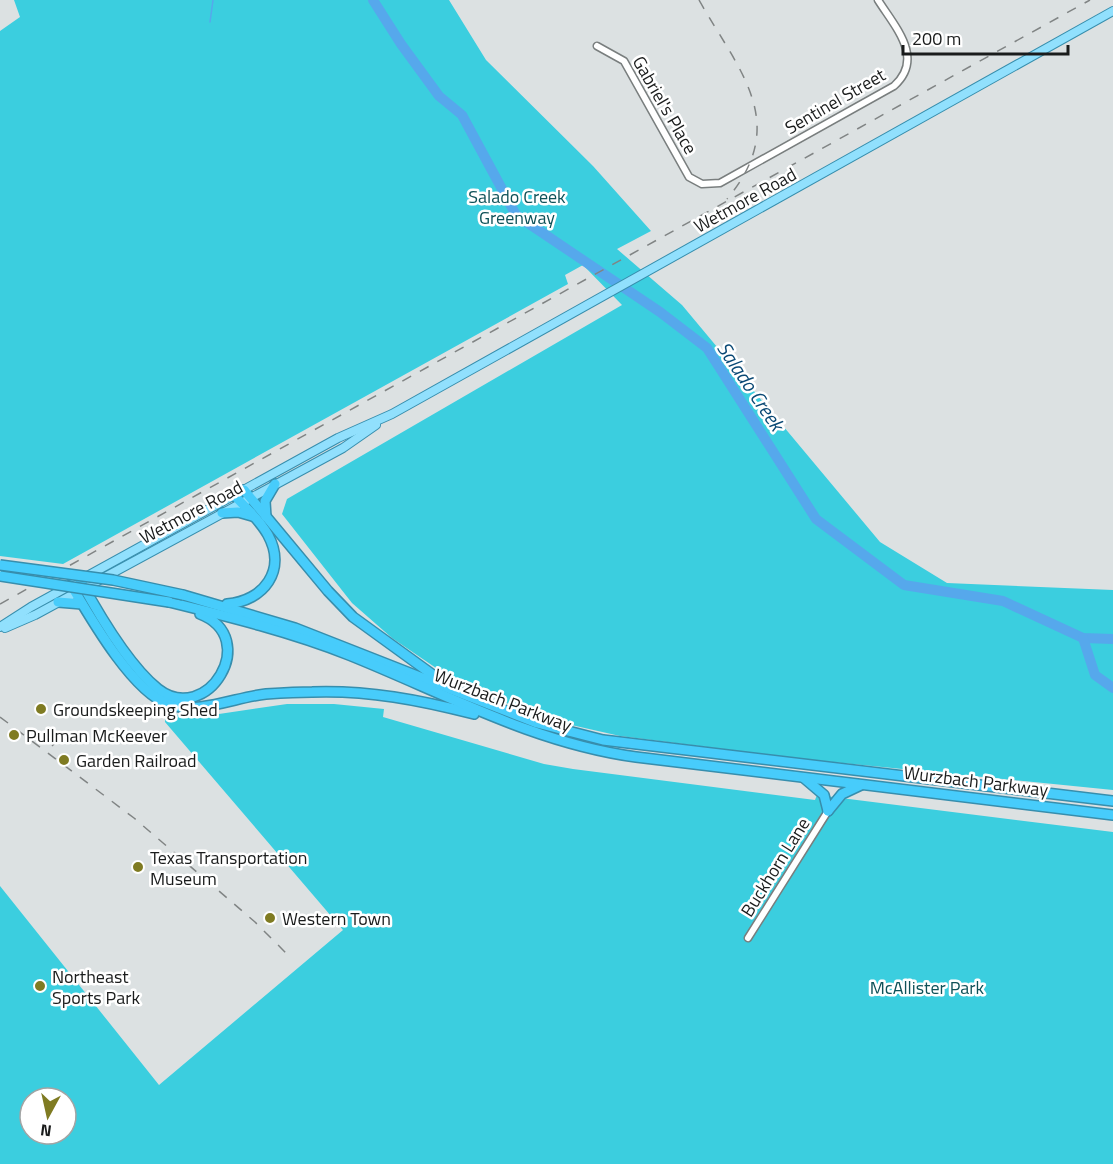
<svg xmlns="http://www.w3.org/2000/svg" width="1113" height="1164" viewBox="0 0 1113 1164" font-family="'Titillium Web',sans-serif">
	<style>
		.green { fill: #3bcedf; fill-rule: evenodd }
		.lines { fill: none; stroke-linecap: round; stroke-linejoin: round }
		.stream { stroke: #56a8ec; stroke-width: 1.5 }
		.river { stroke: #56a8ec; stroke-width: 10 }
		.minor-casing { stroke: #797e7e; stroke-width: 9 }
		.major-casing { stroke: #378ead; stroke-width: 10 }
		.highway-casing { stroke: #378ead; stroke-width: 12 }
		.minor { stroke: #fff; stroke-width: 6 }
		.major { stroke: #91e0fd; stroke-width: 8 }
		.highway { stroke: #47ccfb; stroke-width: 9 }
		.rail { stroke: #808484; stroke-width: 1.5; stroke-dasharray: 10 10; stroke-linecap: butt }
		.highway-bridge-casing { stroke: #378ead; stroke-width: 12; stroke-linecap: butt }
		.highway-bridge { stroke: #47ccfb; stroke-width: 9 }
		.poi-dot { fill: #7f7b22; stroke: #fff; stroke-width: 2 }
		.labels { text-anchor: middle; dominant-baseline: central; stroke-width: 5; stroke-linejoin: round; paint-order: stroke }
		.street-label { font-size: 18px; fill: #1a1c1c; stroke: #fff }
		.park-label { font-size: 18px; fill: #0e5158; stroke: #fff }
		.poi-label { font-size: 18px; fill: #1a1c1c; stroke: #fff; text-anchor: start }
		.water-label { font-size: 20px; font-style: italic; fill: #0a4975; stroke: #fff }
	</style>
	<rect width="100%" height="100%" fill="#dce1e2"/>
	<g class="green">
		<polygon points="14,0 449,0 486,60 593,166 651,231 617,249 682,305 880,542 947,583 1113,590 1113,790 802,759 620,736 545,719 458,683 392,638 352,603 282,514 287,499 622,305 583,265 565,275 568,284 63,564 0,556 0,31 20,17"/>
		<path d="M287,704H334L384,709L383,717L544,764L573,769L815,800L817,795L1113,832V1164H0V886L159,1085L343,930L165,722V712L192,718ZM30,1098H66V1134H30Z"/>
	</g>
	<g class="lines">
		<polyline class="stream" points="210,22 213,0"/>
		<g class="river">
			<polyline points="373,0 401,44 439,96 462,115 516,215 660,312 707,348 816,519 904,585 1003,601 1083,638 1113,639"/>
			<polyline points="1083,638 1095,675 1113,688"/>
		</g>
		<defs>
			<g id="minor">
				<path d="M597,46L624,61L689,177L702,184L720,183L894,86C925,58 895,27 878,0"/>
				<polyline points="748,938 828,811"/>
			</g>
			<g id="major">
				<polyline points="0,627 31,607 338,438 392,414 1113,11"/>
				<polyline points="5,628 35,615 343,448 376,425"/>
			</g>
			<g id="highway">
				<polyline points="244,490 328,591 353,617 444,683"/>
				<polyline points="222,513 238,512 252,516"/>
				<polyline points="266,517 265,501 275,484"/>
				<path d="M80,580C98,613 128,665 158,689C207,727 262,638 200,614"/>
				<path d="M71,585C90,617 132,691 168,704C198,715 236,697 266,694C281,693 297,692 312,692C368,690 420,700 474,714"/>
				<polyline points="183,595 295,628 537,723 603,740 1113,801"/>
				<polyline points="58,602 82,604"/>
				<path d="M169,602C230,617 291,632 349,655C444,693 533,743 636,757L1113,815"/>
				<path d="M227,604C264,601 287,570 268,535C260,520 245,507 234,495"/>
				<polyline points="804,778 824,795 828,811"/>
				<polyline points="828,811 842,794 861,785"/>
			</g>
		</defs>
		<use href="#minor" class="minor-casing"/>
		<use href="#major" class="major-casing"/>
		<use href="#highway" class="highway-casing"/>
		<use href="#minor" class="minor"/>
		<use href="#major" class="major"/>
		<use href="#highway" class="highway"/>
		<g class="rail">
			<path d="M699,0C739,71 791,123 727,199"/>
			<polyline points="0,604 1090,0"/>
			<polyline points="0,717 134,818 255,922 287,954"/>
			<polyline points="52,746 54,744"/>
		</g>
		<defs>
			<g id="highway-bridge">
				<polyline points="0,565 113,580 183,595"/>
				<polyline points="0,576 169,602"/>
			</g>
		</defs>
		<use href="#highway-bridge" class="highway-bridge-casing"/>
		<use href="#highway-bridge" class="highway-bridge"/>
	</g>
	<g class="poi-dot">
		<circle cx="41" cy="709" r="6"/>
		<circle cx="14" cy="735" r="6"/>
		<circle cx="64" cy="760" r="6"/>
		<circle cx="138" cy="867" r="6"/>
		<circle cx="270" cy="918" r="6"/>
		<circle cx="40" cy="986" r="6"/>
	</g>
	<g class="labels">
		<g class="street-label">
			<text transform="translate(835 101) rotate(-30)">Sentinel Street</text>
			<text transform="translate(665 105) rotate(60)">Gabriel's Place</text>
			<text transform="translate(745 200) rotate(-29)">Wetmore Road</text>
			<text transform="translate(191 512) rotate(-28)">Wetmore Road</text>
			<text transform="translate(503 700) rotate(21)">Wurzbach Parkway</text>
			<text transform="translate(976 781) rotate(7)">Wurzbach Parkway</text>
			<text transform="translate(775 867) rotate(-58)">Buckhorn Lane</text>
		</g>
		<g class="park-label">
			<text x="517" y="196">Salado Creek<tspan x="517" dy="21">Greenway</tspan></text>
			<text x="927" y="987">McAllister Park</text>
		</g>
		<g class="poi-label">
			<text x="53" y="709">Groundskeeping Shed</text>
			<text x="26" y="735">Pullman McKeever</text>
			<text x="76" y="760">Garden Railroad</text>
			<text x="150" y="857">Texas Transportation<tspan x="150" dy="21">Museum</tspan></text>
			<text x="282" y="918">Western Town</text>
			<text x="52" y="976">Northeast<tspan x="52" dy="21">Sports Park</tspan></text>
		</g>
		<g class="water-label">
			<text transform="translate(751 386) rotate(56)">Salado Creek</text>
		</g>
	</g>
	<g transform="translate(48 1116) rotate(188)"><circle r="28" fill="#ffffff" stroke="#a3a4a4" stroke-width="1.5"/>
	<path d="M0-4.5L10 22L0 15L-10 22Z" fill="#7f7b22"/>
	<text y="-9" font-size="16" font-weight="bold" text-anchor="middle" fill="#1a1c1c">N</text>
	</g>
	<path d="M903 45v9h165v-9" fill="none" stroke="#1a1c1c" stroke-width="3"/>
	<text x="912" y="45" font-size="18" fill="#1a1c1c" stroke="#ffffff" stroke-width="4.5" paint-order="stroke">200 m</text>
</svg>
